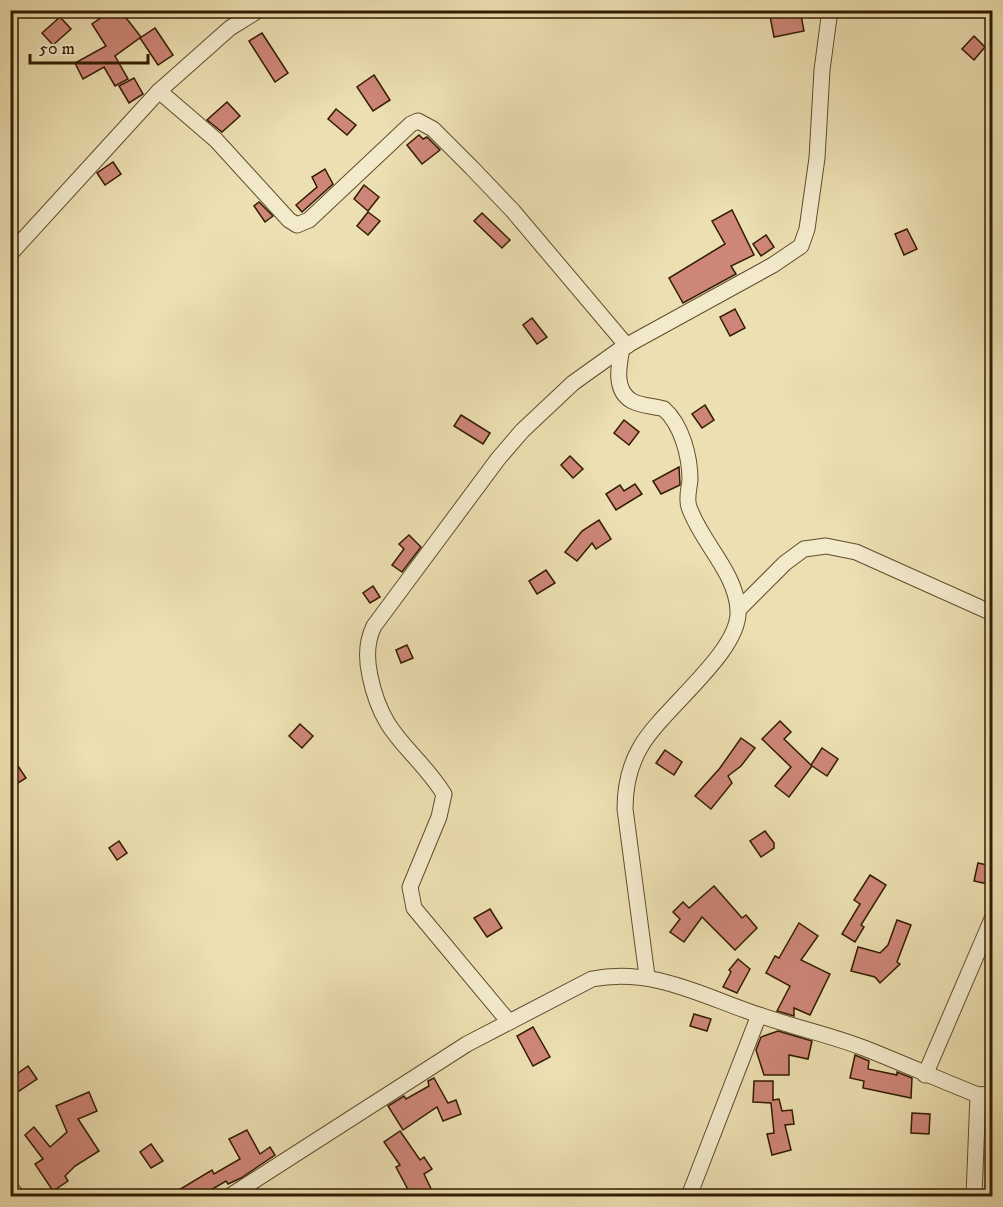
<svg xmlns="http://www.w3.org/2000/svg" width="1003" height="1207" viewBox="0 0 1003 1207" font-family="'IM FELL DW Pica',serif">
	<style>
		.building { fill: #ce8678; stroke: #321c00; stroke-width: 1.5 }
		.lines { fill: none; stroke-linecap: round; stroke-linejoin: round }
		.street-casing { stroke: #604d2c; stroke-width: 17 }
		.street { stroke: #f3eacc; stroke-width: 15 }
	</style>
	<rect width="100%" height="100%" fill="#ecdfb1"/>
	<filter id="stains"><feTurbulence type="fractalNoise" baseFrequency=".00333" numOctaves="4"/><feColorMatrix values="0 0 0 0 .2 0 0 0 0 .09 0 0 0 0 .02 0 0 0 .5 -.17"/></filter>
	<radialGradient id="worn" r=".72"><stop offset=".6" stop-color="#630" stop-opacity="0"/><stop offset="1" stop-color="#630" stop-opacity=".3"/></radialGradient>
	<g class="building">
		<polygon points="112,10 120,10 141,37 115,56 128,79 115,86 104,67 83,79 75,63 106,46 92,24"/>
		<polygon points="800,10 804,31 774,37 770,16"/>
		<polygon points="60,17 71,29 53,45 42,33"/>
		<polygon points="155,28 173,55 158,65 140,38"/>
		<polygon points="262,33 288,73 275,82 249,41"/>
		<polygon points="974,36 985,47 974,60 962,49"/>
		<polygon points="374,75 390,100 373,111 357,87"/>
		<polygon points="134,78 143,94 129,103 119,86"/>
		<polygon points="227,102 240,116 222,132 207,120"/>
		<polygon points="336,109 356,125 347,135 328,119"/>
		<polygon points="419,135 423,139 427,137 440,150 422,164 407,145"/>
		<polygon points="113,162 121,174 105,185 97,173"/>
		<polygon points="325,169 333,184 302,212 296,205 317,187 312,177"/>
		<polygon points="364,185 379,197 368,211 354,199"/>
		<polygon points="259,202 273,216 265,222 254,206"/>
		<polygon points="732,210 754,255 731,266 736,274 683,303 669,278 725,244 712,221"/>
		<polygon points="368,212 380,221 368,235 357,226"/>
		<polygon points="482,213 510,240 502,248 474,221"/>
		<polygon points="907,229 917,249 904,255 895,234"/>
		<polygon points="766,235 774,247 761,256 753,244"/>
		<polygon points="735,309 745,328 730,336 720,317"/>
		<polygon points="532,318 547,337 537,344 523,325"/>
		<polygon points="705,405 714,420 702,428 692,414"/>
		<polygon points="461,415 490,433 483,444 454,426"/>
		<polygon points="624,420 639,432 629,445 614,433"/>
		<polygon points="570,456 583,469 573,478 561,465"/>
		<polygon points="679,467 680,485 661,494 653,481"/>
		<polygon points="635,484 642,494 616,510 606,494 620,485 624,491"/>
		<polygon points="599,520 611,539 596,549 592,543 577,561 565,552 582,531"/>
		<polygon points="409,535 421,547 402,572 392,565 404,549 399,544"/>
		<polygon points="546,570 555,583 537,594 529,581"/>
		<polygon points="373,586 380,597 370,603 363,593"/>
		<polygon points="407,645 413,658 401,663 396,650"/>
		<polygon points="780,721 791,732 784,739 811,765 822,748 838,759 827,776 812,766 789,797 775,786 791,767 762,739"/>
		<polygon points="300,724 313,736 302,748 289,736"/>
		<polygon points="741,738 755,748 741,766 728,776 732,783 711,809 695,796 720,768"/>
		<polygon points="665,750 682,762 674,775 656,763"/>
		<polygon points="10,754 26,778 10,788"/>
		<polygon points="765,831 774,843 774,848 761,857 750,841"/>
		<polygon points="119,841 127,853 117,860 109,848"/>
		<polygon points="978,863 992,866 988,884 974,881"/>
		<polygon points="870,875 886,885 861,925 864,927 855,942 842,934 860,904 854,900"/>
		<polygon points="714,886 742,918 746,915 757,928 735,950 702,917 684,942 670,932 680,919 673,912 683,902 689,908"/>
		<polygon points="490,909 502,928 487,937 474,918"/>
		<polygon points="897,920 911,925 897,962 900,964 880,983 875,977 851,971 858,947 880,953 888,945"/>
		<polygon points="799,923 818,936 801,960 830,974 810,1015 794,1008 794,1016 777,1011 790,986 766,973 775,956 779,958"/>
		<polygon points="738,959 750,969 737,993 723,987 731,972 729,970"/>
		<polygon points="694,1014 711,1019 707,1031 690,1026"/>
		<polygon points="533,1027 550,1057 533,1066 517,1036"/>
		<polygon points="778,1031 812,1041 808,1059 789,1055 789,1075 764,1075 756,1050 761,1037"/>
		<polygon points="855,1055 869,1061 868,1069 897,1075 897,1072 912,1078 911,1098 863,1088 864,1081 850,1078"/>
		<polygon points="28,1066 37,1079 10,1097 10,1079"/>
		<polygon points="434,1078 448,1103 456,1100 461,1114 443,1121 437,1107 403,1130 388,1106 404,1096 406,1099 429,1086 428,1081"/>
		<polygon points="754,1081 773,1081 773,1100 779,1099 782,1111 792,1110 794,1124 785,1125 791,1150 772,1155 767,1134 774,1133 771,1103 753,1102"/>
		<polygon points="89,1092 97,1111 78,1119 99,1151 75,1166 65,1176 68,1181 53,1191 35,1164 43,1159 25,1135 34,1127 50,1147 67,1132 56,1106"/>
		<polygon points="912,1113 930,1114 929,1134 911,1133"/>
		<polygon points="247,1130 260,1154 270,1147 275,1155 241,1178 228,1184 226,1181 199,1197 167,1197 212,1170 214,1174 240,1159 229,1139"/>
		<polygon points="400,1131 420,1160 424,1157 432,1169 424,1174 435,1197 412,1197 396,1167 400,1165 384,1142"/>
		<polygon points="151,1144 163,1161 151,1168 140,1152"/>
	</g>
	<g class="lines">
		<defs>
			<g id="street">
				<polyline points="159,91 216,140 289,220 297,225 309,220 411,124 418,121 433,129 472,168 513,211 627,346"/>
				<polyline points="10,254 159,91 230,28 259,10"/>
				<path d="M622,348C619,365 613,390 632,401C641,406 654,406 664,409C682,425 690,457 690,480C689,489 686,499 689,507C701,542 735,571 738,609C742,652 661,709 640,748C629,767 625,787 625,809L647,976"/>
				<polyline points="738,610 785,563 804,549 826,546 856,552 992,613"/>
				<path d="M509,1022L414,908L410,887L439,817L444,794C413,746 383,739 370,676C366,658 366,642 374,626L498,459L522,431L573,383L622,348L773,265L801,246L807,229L817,158L822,70L830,10"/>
				<polyline points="925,1075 992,919"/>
				<polyline points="10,1187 17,1196"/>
				<path d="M230,1196L467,1044L592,979C653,967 702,996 759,1015C793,1027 830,1035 864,1048C902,1063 940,1080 978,1095L992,1094"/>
				<polyline points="689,1196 759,1015"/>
				<polyline points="974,1196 978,1095"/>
			</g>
		</defs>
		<use href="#street" class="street-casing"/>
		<use href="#street" class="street"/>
	</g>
	<rect width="1003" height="1207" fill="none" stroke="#ecdfb1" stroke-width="36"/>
	<rect x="12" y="12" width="979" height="1183" fill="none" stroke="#321c00" stroke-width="3"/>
	<rect x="18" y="18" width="967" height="1171" fill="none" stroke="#321c00" stroke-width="1.5"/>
	<path d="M30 54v9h118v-9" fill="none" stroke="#321c00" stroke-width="3"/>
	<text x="39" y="54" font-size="18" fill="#321c00" stroke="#f3eacc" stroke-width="4.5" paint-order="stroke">50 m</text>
	<rect width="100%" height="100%" filter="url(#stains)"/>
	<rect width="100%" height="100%" fill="url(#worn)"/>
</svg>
